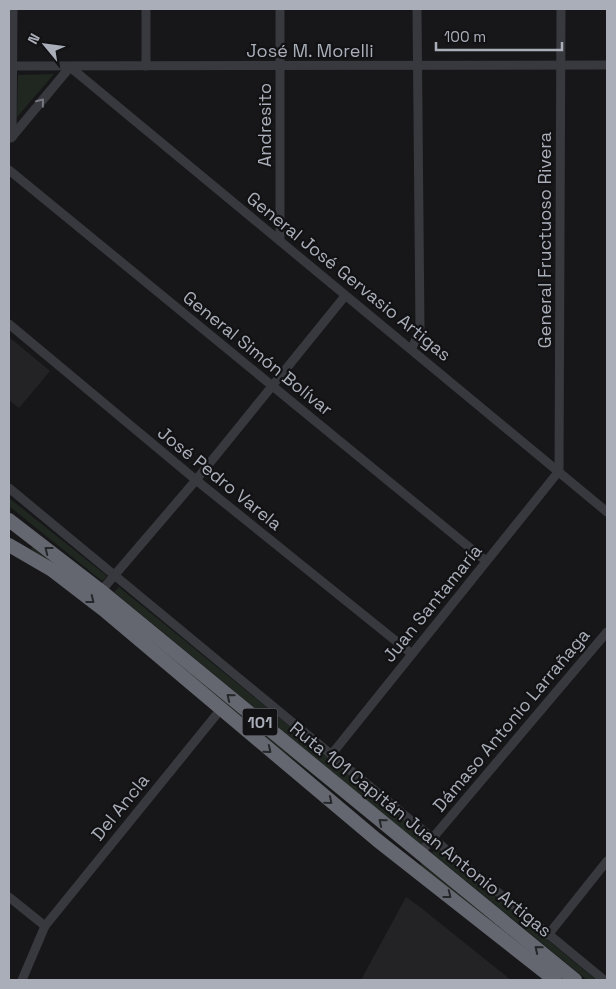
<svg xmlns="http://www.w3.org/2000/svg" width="616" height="989" viewBox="0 0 616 989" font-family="'Space Grotesk',sans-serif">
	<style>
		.built { fill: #232326 }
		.green { fill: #1f2720 }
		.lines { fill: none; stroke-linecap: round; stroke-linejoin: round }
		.minor { stroke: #38393e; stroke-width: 9 }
		.highway { stroke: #64676f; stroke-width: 14 }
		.oneway { stroke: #767982 }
		.oneway2 { stroke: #26272b }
		.labels { text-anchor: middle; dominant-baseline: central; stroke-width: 4.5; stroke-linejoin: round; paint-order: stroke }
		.shield { fill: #121214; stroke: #7c7f88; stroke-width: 1 }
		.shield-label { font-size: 16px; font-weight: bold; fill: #a9aeb9 }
		.street-label { font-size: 18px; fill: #a9aeb9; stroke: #121214 }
	</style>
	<rect width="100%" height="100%" fill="#171719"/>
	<g class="built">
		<polygon points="9,337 50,371 19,408 9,400"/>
		<polygon points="406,897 420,907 511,980 361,980"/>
	</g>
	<g class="green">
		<polygon points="54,74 17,117 18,75"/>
		<polygon points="9,498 107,576 102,581 9,506"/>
		<polygon points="32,547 75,577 389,836 301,765 243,723 74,578 31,549"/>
		<polygon points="119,587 427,838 421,845 114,592"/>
		<polygon points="437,848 596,980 587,980 432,853"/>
		<polygon points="421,861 568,980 564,980 421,868"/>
	</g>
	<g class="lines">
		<g class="minor">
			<polyline points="12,66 607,65"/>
			<polyline points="146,66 146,9"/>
			<polyline points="70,67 607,512"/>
			<polyline points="12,137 13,9"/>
			<polyline points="11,138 70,67"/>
			<polyline points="9,170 486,561"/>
			<polyline points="280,241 280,9"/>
			<polyline points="9,324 196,480 412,654"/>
			<polyline points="412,348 420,330 417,9"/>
			<polyline points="9,488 604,980"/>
			<polyline points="101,591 196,480 345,296"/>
			<polyline points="331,755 559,471 561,9"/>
			<polyline points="420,853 607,632"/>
			<polyline points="9,897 45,926"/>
			<polyline points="548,935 607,861"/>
			<polyline points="22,980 45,926 221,709"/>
		</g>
		<g class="highway">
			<polyline points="9,520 101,591 575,980"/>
			<polyline points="9,545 52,570 104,610 377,840 555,980"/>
		</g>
	</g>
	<defs><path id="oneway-chevron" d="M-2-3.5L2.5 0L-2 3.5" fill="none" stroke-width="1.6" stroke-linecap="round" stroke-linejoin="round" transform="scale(1.25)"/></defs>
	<use class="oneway" href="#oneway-chevron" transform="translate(41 102) rotate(-51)"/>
	<g class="oneway2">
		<use href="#oneway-chevron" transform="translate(48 550) rotate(-142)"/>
		<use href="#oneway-chevron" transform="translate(91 600) rotate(38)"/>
		<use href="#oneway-chevron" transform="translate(230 697) rotate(-141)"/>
		<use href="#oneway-chevron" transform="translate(268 750) rotate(39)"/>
		<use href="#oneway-chevron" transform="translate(329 801) rotate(40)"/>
		<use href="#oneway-chevron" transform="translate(382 822) rotate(-141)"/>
		<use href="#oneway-chevron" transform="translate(448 895) rotate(38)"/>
		<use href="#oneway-chevron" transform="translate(538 949) rotate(-141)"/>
	</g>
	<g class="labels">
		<rect class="shield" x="242.5" y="708.5" width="35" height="27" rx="4"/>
		<g class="shield-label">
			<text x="260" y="722">101</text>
		</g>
		<g class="street-label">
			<text x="310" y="50">José M. Morelli</text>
			<text transform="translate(264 125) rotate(-90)">Andresito</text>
			<text transform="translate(544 240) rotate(-90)">General Fructuoso Rivera</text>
			<text transform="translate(349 276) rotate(39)">General José Gervasio Artigas</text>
			<text transform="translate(258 353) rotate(39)">General Simón Bolívar</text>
			<text transform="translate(220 478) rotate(39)">José Pedro Varela</text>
			<text transform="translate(432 603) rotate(-51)">Juan Santamaría</text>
			<text transform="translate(511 720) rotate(-50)">Dámaso Antonio Larrañaga</text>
			<text transform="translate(120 807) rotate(-51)">Del Ancla</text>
			<text transform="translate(421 829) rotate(39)">Ruta 101 Capitán Juan Antonio Artigas</text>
		</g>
	</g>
	<rect width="616" height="989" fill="none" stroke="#a9aeb9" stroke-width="20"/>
	<g transform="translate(45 45) rotate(299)" stroke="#121214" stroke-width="4" paint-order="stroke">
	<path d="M0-4L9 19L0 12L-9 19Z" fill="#a9aeb9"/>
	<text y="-8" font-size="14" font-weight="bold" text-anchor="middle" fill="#a9aeb9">N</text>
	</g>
	<path d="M436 42v8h126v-8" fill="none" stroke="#a9aeb9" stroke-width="2.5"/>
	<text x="444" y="42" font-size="15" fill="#a9aeb9" stroke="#121214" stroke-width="4" paint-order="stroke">100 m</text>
</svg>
